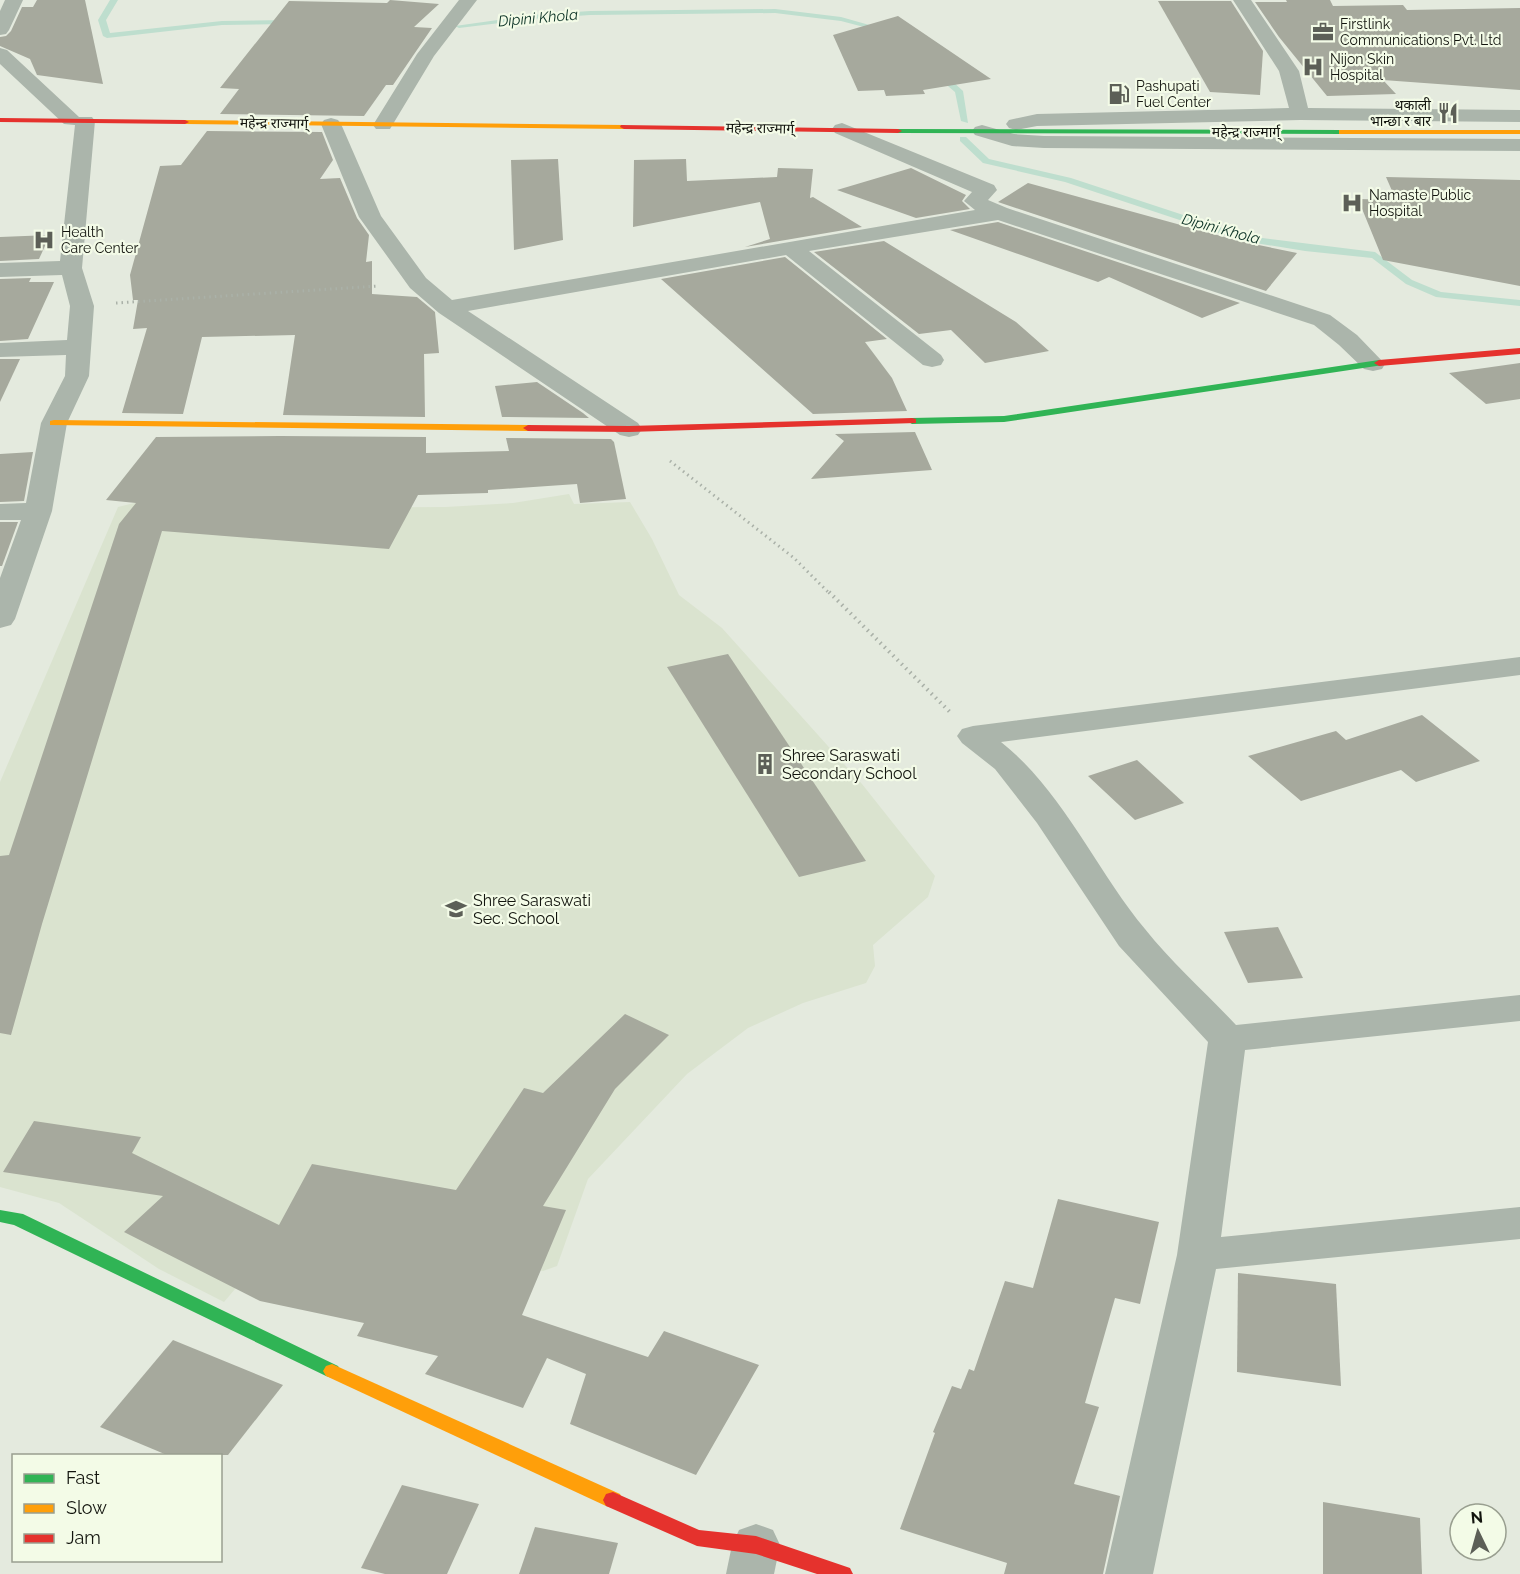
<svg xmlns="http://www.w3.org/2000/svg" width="1520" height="1574" viewBox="0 0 1520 1574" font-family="Raleway,'Noto Sans Devanagari',sans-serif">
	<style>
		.built { fill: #dae3cf }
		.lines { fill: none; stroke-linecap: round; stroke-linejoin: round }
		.stream { fill: #bedece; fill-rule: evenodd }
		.building { fill: #a6a99d }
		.path-far1 { stroke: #aab1a8; stroke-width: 3; stroke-dasharray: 1.5 4; stroke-linecap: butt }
		.path { stroke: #aab1a8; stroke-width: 4; stroke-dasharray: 1.5 4.5; stroke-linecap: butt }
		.street { fill: #abb5ab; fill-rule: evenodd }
		.fast { fill: #30b455; fill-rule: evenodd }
		.slow { fill: #ff9f0a; fill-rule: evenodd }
		.jam { fill: #e5322d; fill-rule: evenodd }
		.labels { text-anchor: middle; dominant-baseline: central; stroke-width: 4.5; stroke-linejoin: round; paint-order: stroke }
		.far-poi-label { font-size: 14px; fill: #12140e; stroke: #f3fbe7; text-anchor: start }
		.far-street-label { font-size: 14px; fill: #12140e; stroke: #f3fbe7 }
		.far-water-label { font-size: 15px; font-style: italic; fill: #0a3124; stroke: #f3fbe7 }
		.poi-label { font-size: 16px; fill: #12140e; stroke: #f3fbe7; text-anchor: start }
	</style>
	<rect width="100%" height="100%" fill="#e4eade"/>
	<polygon class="built" points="569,494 574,504 630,502 652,539 679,595 722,628 862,784 935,876 928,897 873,945 875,966 866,983 803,1003 748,1028 687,1074 588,1179 557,1266 543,1271 409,1242 292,1222 224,1302 159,1269 59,1203 0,1187 0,782 118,507 134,503 268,508 446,507 513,503"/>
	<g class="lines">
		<g class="stream">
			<polygon points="110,0 118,0 106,20 110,33 222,21 289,20 293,22 289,24 222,25 107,38 103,36 98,20"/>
			<polygon points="775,9 841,17 887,30 883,32 841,21 775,13 590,15 532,19 459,28 455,26 532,15 590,11"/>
			<polygon points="935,71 941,71 963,91 968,123 961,121 955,92 935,75"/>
			<polygon points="960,137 966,137 989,159 1071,178 1247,236 1375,252 1412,280 1441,292 1520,300 1520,306 1436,297 1406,284 1372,258 1305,251 1243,241 1065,182 983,163 960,141"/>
		</g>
	</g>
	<g class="building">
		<polygon points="37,0 85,0 103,84 37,75 30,59 0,46 0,37 6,36 11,31 22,7 33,7"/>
		<polygon points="390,0 439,4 414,27 432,28 393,85 386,85 364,116 220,114 239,89 220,88 289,1 387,3"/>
		<polygon points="1286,0 1330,0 1333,6 1403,5 1407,10 1520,8 1520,90 1383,80 1396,94 1327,96 1279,37 1255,2 1287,2"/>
		<polygon points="1158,1 1231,1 1263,51 1260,95 1210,92"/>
		<polygon points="898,16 991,79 923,90 925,94 886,96 884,90 858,91 833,35"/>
		<polygon points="207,131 322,132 333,160 320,179 340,178 357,218 369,235 366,262 372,261 372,294 417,297 435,312 439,353 424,354 425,417 283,415 295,335 202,337 183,414 122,413 147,328 133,329 138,300 133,300 130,275 160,166 181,165"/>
		<polygon points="558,159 563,240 514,250 511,160"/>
		<polygon points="686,159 687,181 777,177 778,168 813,169 810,198 813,197 862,227 745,247 770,239 760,202 633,227 634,160"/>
		<polygon points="911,168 966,195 962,201 970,209 916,218 837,190"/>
		<polygon points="1386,177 1520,180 1520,286 1383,260 1358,199 1396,200"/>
		<polygon points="1028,183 1239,241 1297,253 1266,291 998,202"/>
		<polygon points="998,222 1240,303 1202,318 1109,277 1098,282 950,230"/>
		<polygon points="50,235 39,259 0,261 0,237"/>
		<polygon points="884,241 1016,322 1049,351 985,363 951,330 919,334 814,252"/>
		<polygon points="785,257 887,339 865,342 892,378 907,411 813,414 661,279"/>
		<polygon points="31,278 29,282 54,282 28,339 0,341 0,279"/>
		<polygon points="0,359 20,359 0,402"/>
		<polygon points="1520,363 1520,399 1486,404 1449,373"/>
		<polygon points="537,382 583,413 589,418 502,417 495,386"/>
		<polygon points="915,432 932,470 811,479 844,441 835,434"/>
		<polygon points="280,436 426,437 426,453 509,451 506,438 611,439 614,442 626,499 580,503 577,484 488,490 488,493 418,495 389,549 162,531 42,924 11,1035 0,1033 0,856 9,855 119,524 136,503 106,500 156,437"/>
		<polygon points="33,452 24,501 0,502 0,454"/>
		<polygon points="0,522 18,522 2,566 0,566"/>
		<polygon points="728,654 866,861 799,877 667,667"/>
		<polygon points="1422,715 1480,761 1416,782 1401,770 1301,801 1248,756 1336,731 1346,740"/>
		<polygon points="1137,760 1184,803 1135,820 1088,776"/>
		<polygon points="1278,927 1303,978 1248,983 1224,932"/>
		<polygon points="625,1014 669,1035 615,1089 543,1206 566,1210 522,1315 648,1357 664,1331 759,1365 696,1475 570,1424 586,1374 547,1358 523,1408 425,1374 438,1356 357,1336 364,1323 260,1301 124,1232 163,1196 3,1172 34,1121 141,1137 132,1153 279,1225 312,1164 456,1190 524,1088 543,1093"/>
		<polygon points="1058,1199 1159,1222 1140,1304 1115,1298 1085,1403 1099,1407 1074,1484 1120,1496 1103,1574 1004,1574 1007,1563 900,1529 935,1433 933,1432 952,1386 961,1389 969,1369 974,1371 1005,1281 1033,1288"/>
		<polygon points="1238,1273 1336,1284 1341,1386 1237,1372"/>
		<polygon points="173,1340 283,1385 228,1455 167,1455 100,1427"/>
		<polygon points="402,1485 479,1504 447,1574 385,1574 361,1568"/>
		<polygon points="1323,1502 1420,1518 1422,1574 1323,1574"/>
		<polygon points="535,1527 618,1543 609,1574 519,1574"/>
	</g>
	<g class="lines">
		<g class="path-far1">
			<polyline points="116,303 378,286"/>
			<polyline points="670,461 794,558 830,594"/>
		</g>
		<polyline class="path" points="829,592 950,712"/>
		<g class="street">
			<polygon points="5,0 23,0 9,30 6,34 0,35 0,11"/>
			<polygon points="459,0 477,0 434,56 390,129 376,129 373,125 417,54"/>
			<polygon points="1233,0 1251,0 1299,71 1308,108 1520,110 1520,122 1300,120 1037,126 1016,130 1009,128 1006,124 1009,120 1037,114 1289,108 1279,71"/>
			<polygon points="0,48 7,50 79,117 92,117 95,121 82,268 94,306 89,376 67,423 52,511 15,619 11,625 0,628 0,578 21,520 0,520 0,504 26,503 41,423 65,376 66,355 0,357 0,343 67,340 70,306 62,275 0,277 0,263 60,261 75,125 64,124 0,64"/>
			<polygon points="331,118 338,120 341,124 381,216 426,278 452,300 975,210 964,201 972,192 835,133 832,129 835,125 842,123 994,185 997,190 988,200 1007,208 1330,315 1357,335 1385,364 1382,369 1373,371 1364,369 1339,345 1314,325 998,220 809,251 941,355 944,360 941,365 932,367 923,365 786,255 468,311 638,423 642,429 638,435 629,437 620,435 439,313 410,288 359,217 321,124 324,120"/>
			<polygon points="982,125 1014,134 1044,136 1520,139 1520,151 1044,148 1012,146 975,135 972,131 975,127"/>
			<path d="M1520,657V675L1001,742C1062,790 1096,870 1145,929C1172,963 1206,993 1236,1025L1520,995V1021L1245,1050L1221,1237L1520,1207V1239L1216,1269L1153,1574H1105L1177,1255L1208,1042L1119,946L1037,823L995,769L962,743L957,736L962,729L973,726Z"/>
			<polygon points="756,1524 773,1530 780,1545 774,1574 726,1574 732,1545 739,1530"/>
		</g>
		<g class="fast">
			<polygon points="895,129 1342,130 1346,132 1342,134 898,133 894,131"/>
			<polygon points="1379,360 1384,363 1383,365 1004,422 912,424 907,421 912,418 1004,416"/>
			<polygon points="0,1210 23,1214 338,1366 341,1371 338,1376 332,1378 326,1376 14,1225 0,1222"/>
		</g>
		<g class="slow">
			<polygon points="182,120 624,125 628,127 624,129 185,124 181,122"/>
			<rect x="1339" y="130" width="181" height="4"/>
			<polygon points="54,420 528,425 533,428 528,431 50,425 50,421"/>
			<polygon points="332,1364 620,1494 623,1500 620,1506 613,1508 606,1506 326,1376 323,1371 326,1366"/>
		</g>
		<g class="jam">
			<polygon points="0,118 185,120 189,122 185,124 0,122"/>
			<polygon points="621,125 898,129 902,131 898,133 624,129 620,127"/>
			<polygon points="1520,348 1520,354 1379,366 1374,363 1379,360"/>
			<polygon points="912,418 916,419 916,423 629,432 528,431 523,428 528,425 629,426"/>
			<polygon points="613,1492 699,1530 756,1536 850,1568 853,1574 817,1574 756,1554 697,1546 606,1506 603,1500 606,1494"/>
		</g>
	</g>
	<defs>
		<symbol id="office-bare" viewBox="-9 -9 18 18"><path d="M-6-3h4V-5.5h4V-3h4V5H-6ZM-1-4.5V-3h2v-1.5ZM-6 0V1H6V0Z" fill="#5c5f57" stroke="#f3fbe7" stroke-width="2.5" paint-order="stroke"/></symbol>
		<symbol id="hospital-bare" viewBox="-9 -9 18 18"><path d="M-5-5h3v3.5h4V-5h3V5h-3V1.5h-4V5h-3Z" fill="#5c5f57" stroke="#f3fbe7" stroke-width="2.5" paint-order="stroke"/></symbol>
		<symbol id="fuel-bare" viewBox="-9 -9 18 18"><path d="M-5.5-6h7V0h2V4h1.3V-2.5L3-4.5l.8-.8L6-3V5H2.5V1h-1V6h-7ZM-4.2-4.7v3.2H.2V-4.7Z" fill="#5c5f57" stroke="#f3fbe7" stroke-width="2.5" paint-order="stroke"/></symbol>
		<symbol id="restaurant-bare" viewBox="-9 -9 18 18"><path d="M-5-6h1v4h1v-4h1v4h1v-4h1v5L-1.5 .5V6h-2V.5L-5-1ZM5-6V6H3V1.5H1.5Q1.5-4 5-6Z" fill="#5c5f57" stroke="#f3fbe7" stroke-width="2.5" paint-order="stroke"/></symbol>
		<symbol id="building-bare" viewBox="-9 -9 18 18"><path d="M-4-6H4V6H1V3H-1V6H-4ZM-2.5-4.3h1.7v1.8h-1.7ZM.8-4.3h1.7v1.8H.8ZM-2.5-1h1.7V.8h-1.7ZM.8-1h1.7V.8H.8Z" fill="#5c5f57" stroke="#f3fbe7" stroke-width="2.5" paint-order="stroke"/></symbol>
		<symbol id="school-bare" viewBox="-9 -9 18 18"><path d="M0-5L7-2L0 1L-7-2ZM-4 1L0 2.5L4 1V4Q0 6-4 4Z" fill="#5c5f57" stroke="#f3fbe7" stroke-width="2.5" paint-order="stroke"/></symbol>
	</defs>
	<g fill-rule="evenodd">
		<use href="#office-bare" x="1308" y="17" width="30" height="30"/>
		<use href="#hospital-bare" x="1298" y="52" width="30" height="30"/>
		<use href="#fuel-bare" x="1104" y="79" width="30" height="30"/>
		<use href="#restaurant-bare" x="1433" y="98" width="30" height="30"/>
		<use href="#hospital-bare" x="1337" y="188" width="30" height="30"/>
		<use href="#hospital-bare" x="29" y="225" width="30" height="30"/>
		<use href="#building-bare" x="750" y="749" width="30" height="30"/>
		<use href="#school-bare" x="441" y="894" width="30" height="30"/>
	</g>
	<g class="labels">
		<g class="far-poi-label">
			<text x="1340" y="24">Firstlink<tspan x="1340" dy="16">Communications Pvt. Ltd</tspan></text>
			<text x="1330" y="59">Nijon Skin<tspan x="1330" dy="16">Hospital</tspan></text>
			<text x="1136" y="86">Pashupati<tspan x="1136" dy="16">Fuel Center</tspan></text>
			<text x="1431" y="105" text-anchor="end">थकाली<tspan x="1431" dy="16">भान्छा र बार</tspan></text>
			<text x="1369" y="195">Namaste Public<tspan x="1369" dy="16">Hospital</tspan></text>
			<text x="61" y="232">Health<tspan x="61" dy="16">Care Center</tspan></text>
		</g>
		<g class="far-street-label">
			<text transform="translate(274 123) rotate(1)">महेन्द्र राज्मार्ग्</text>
			<text transform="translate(760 128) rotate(1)">महेन्द्र राज्मार्ग्</text>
			<text x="1246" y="132">महेन्द्र राज्मार्ग्</text>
		</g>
		<g class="far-water-label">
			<text transform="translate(538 18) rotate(-5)">Dipini Khola</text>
			<text transform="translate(1221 229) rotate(15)">Dipini Khola</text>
		</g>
		<g class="poi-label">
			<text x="782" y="755">Shree Saraswati<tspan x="782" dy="18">Secondary School</tspan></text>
			<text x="473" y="900">Shree Saraswati<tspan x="473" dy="18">Sec. School</tspan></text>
		</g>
	</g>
	<rect x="12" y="1454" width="210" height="108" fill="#f3fbe7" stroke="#999f90" stroke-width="1.5"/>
	<rect x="24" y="1474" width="30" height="9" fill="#30b455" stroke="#999f90" stroke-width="1.5"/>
	<text x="66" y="1484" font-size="18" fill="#12140e">Fast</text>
	<rect x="24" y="1504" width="30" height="9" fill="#ff9f0a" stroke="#999f90" stroke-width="1.5"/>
	<text x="66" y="1514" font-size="18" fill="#12140e">Slow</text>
	<rect x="24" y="1534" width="30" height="9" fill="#e5322d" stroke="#999f90" stroke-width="1.5"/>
	<text x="66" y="1544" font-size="18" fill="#12140e">Jam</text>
	<g transform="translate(1478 1532) rotate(355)"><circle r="28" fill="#f3fbe7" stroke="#999f90" stroke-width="1.5"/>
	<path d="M0-4.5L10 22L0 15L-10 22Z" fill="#5c5f57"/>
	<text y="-9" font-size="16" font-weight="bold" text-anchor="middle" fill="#12140e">N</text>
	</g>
</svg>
